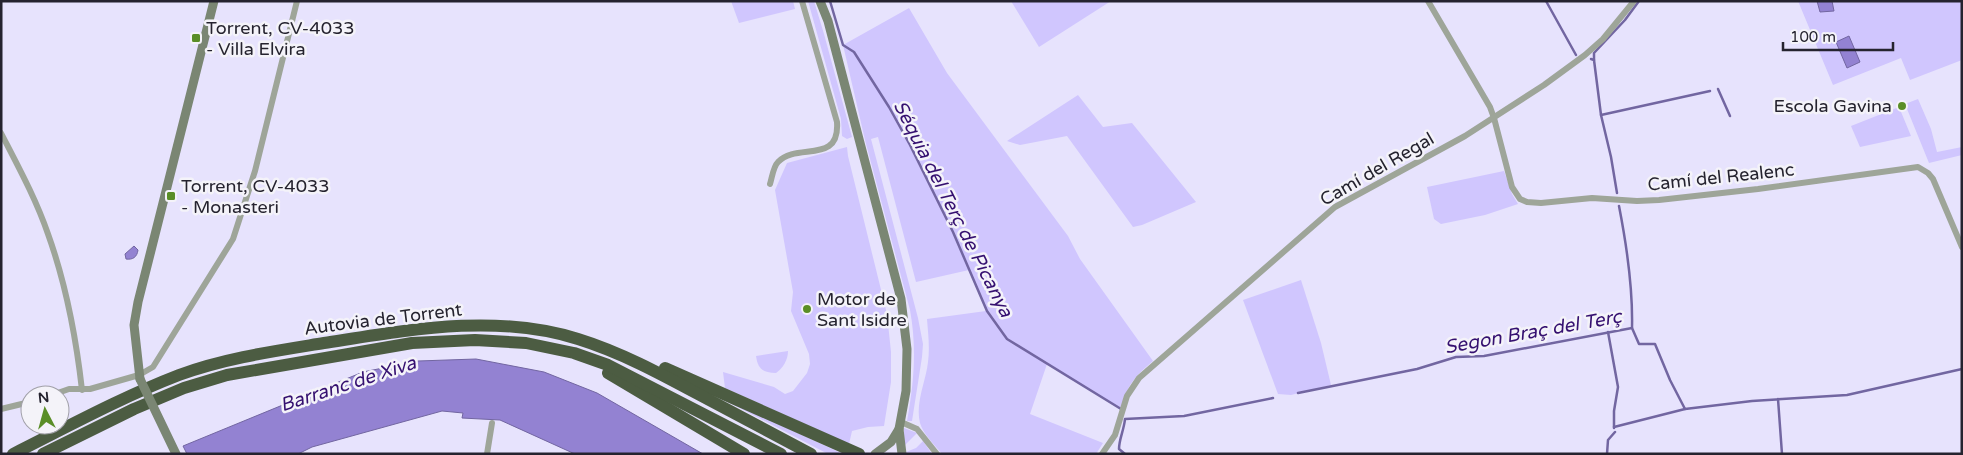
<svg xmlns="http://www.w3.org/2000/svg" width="1963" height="455" viewBox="0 0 1963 455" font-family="'Varela Round',sans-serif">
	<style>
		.green { fill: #d0c6fe }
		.water { fill: #9382d2; stroke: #7266a1 }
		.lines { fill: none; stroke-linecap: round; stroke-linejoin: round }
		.stream { stroke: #7266a1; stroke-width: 2.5 }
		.street { stroke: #9ea599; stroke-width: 6 }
		.secondary { stroke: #7a8673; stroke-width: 9 }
		.highway { stroke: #4c5c42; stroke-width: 12 }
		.secondary-bridge { stroke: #7a8673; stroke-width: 9 }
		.poi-dot { fill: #5a8e27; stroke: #f4f3f9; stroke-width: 2 }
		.labels { text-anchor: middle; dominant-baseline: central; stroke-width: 5; stroke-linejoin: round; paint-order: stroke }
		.poi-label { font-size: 18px; fill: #25232f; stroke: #f4f3f9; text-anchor: start }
		.street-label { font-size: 18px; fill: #25232f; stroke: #f4f3f9 }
		.water-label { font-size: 19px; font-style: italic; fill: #351070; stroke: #f4f3f9 }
	</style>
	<rect width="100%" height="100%" fill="#e7e3fd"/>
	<g class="green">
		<polygon points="731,1 793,1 795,9 739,23"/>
		<polygon points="808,1 814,1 824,34 852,137 847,139 842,136 841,119"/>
		<polygon points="1011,1 1111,1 1039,47"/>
		<polygon points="1798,1 1962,1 1962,60 1910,80 1901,58 1833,85"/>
		<path d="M909,8L947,73L1068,236L1080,259L1153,361C1135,376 1127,385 1121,409L1047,364L1030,414L1103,443L1096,454H942C935,445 923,434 920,423C915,403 926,381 928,362C930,347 928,333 927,319L986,311L969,270L916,282L878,137L871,139L918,318L923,344L922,357L912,421H907C914,383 917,348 910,310L865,140L843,45Z"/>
		<polygon points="1078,95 1103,127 1132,123 1196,202 1142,225 1133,227 1067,136 1020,145 1007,141"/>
		<polygon points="1918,99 1931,129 1937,152 1962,147 1962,155 1929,163 1905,104"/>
		<polygon points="1899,107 1911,136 1860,147 1851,126"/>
		<polygon points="847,147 848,156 887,314 891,352 891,382 884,426 868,427 852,431 849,444 725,388 723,372 774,387 785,394 793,391 807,373 810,364 809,354 791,311 793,292 775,190 787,163"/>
		<polygon points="1504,171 1512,194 1518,204 1485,215 1441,224 1434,219 1427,187"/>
		<polygon points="1301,280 1321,343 1331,385 1291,395 1278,394 1243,300"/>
		<path d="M788,351C788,360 783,368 776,373C762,372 758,369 756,356Z"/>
		<polygon points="711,393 843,454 828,454"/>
		<polygon points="904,428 917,433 904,446"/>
		<polygon points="923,441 932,454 907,454 906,452 916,448"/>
	</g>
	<g class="water">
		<polygon points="1817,1 1832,1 1834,11 1820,12"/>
		<polygon points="1849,36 1860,62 1847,68 1836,42"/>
		<path d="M134,246L138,250C137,257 133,260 126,259L125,254Z"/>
		<polygon points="476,359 544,372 597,393 703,454 575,454 500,420 462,418 463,413 442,411 312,447 298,454 187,454 183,446 363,372 418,361"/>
	</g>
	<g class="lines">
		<g class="stream">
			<polyline points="830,1 843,45 854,52 889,107 910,145 953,232 987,311 1007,339 1121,409"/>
			<polyline points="1546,1 1576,55"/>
			<polyline points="1591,59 1594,60 1601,115 1611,157 1617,193"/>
			<polyline points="1594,60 1594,53 1625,20 1639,1"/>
			<polyline points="1718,89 1730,116"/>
			<polyline points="1601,115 1710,91"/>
			<path d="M1619,206C1627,247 1633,287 1632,328"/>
			<polyline points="1608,332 1618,387 1614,411 1614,428"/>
			<polyline points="1298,393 1417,369 1456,357 1484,356 1632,328 1639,344 1655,344 1670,380 1685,409 1752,401 1847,395 1962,369"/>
			<polyline points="1778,399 1782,454"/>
			<polyline points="1614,427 1685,409"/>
			<path d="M1125,454L1119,449C1119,439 1124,430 1125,419L1184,416L1273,398"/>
			<polyline points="1607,454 1608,440 1615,432"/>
		</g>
		<g class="street">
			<polyline points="1428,1 1490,107 1494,118 1512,187 1520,199 1527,202 1541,203 1592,198 1637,201 1659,200 1758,189 1918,167 1928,173 1933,179 1962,247"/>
			<path d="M1,133C18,166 36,199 48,234C66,284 76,337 82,390"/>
			<path d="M770,184C772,178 773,167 778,162C797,142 840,165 837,122L802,1"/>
			<polyline points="52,395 69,389 90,389 139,375 153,367 233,239 255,171 297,1"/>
			<polyline points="1,409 30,402"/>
			<polyline points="901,422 917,429 937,454"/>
			<polyline points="487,454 492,423"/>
			<polyline points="1102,454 1115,435 1127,396 1139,378 1335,207 1465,136 1544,85 1585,55 1603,39 1634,1"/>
		</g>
		<g class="secondary">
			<polyline points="820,1 828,21 901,299 907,349 906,391 899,429 902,454"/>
			<polyline points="140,379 134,325 138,302 214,1"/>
			<polyline points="875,454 891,442 899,429"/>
		</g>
		<g class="highway">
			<polyline points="665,368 859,454"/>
			<polyline points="608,373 744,454"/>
			<path d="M13,454C67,427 122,397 179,375C225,358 275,351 324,343C408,330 495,313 578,339C620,352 659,373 698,394C736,414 774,434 811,454"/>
			<polyline points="43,454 134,409 184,388 227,375 412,343 475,340 526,343 574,353 608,365 781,454"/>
		</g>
		<polyline class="secondary-bridge" points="140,379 176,454"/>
	</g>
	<g class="poi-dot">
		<rect x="191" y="33" width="10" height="10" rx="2.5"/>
		<circle cx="1902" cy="106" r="5"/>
		<rect x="166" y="191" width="10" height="10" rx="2.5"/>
		<circle cx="807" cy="309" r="5"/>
	</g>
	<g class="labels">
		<g class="poi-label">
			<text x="206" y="28">Torrent, CV-4033<tspan x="206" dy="21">- Villa Elvira</tspan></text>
			<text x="1892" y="106" text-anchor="end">Escola Gavina</text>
			<text x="181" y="186">Torrent, CV-4033<tspan x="181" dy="21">- Monasteri</tspan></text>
			<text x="817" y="299">Motor de<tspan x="817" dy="21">Sant Isidre</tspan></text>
		</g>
		<g class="street-label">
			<text transform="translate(1377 169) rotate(-30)">Camí del Regal</text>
			<text transform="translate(1721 177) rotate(-6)">Camí del Realenc</text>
			<text transform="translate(383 319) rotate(-7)">Autovia de Torrent</text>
		</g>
		<g class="water-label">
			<text transform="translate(953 209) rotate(63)">Séquia del Terç de Picanya</text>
			<text transform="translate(1533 332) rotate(-10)">Segon Braç del Terç</text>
			<text transform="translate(348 384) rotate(-18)">Barranc de Xiva</text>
		</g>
	</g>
	<rect width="1963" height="455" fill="none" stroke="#25232f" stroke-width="5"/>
	<g transform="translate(45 410) rotate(354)"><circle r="24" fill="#f4f3f9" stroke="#a1a0a8"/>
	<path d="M0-4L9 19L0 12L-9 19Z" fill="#5a8e27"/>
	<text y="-8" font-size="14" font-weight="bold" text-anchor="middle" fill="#25232f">N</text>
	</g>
	<path d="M1783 42v8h110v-8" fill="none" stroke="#25232f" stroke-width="2.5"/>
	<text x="1790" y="42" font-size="15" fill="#25232f" stroke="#f4f3f9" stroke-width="4" paint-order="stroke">100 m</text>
</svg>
